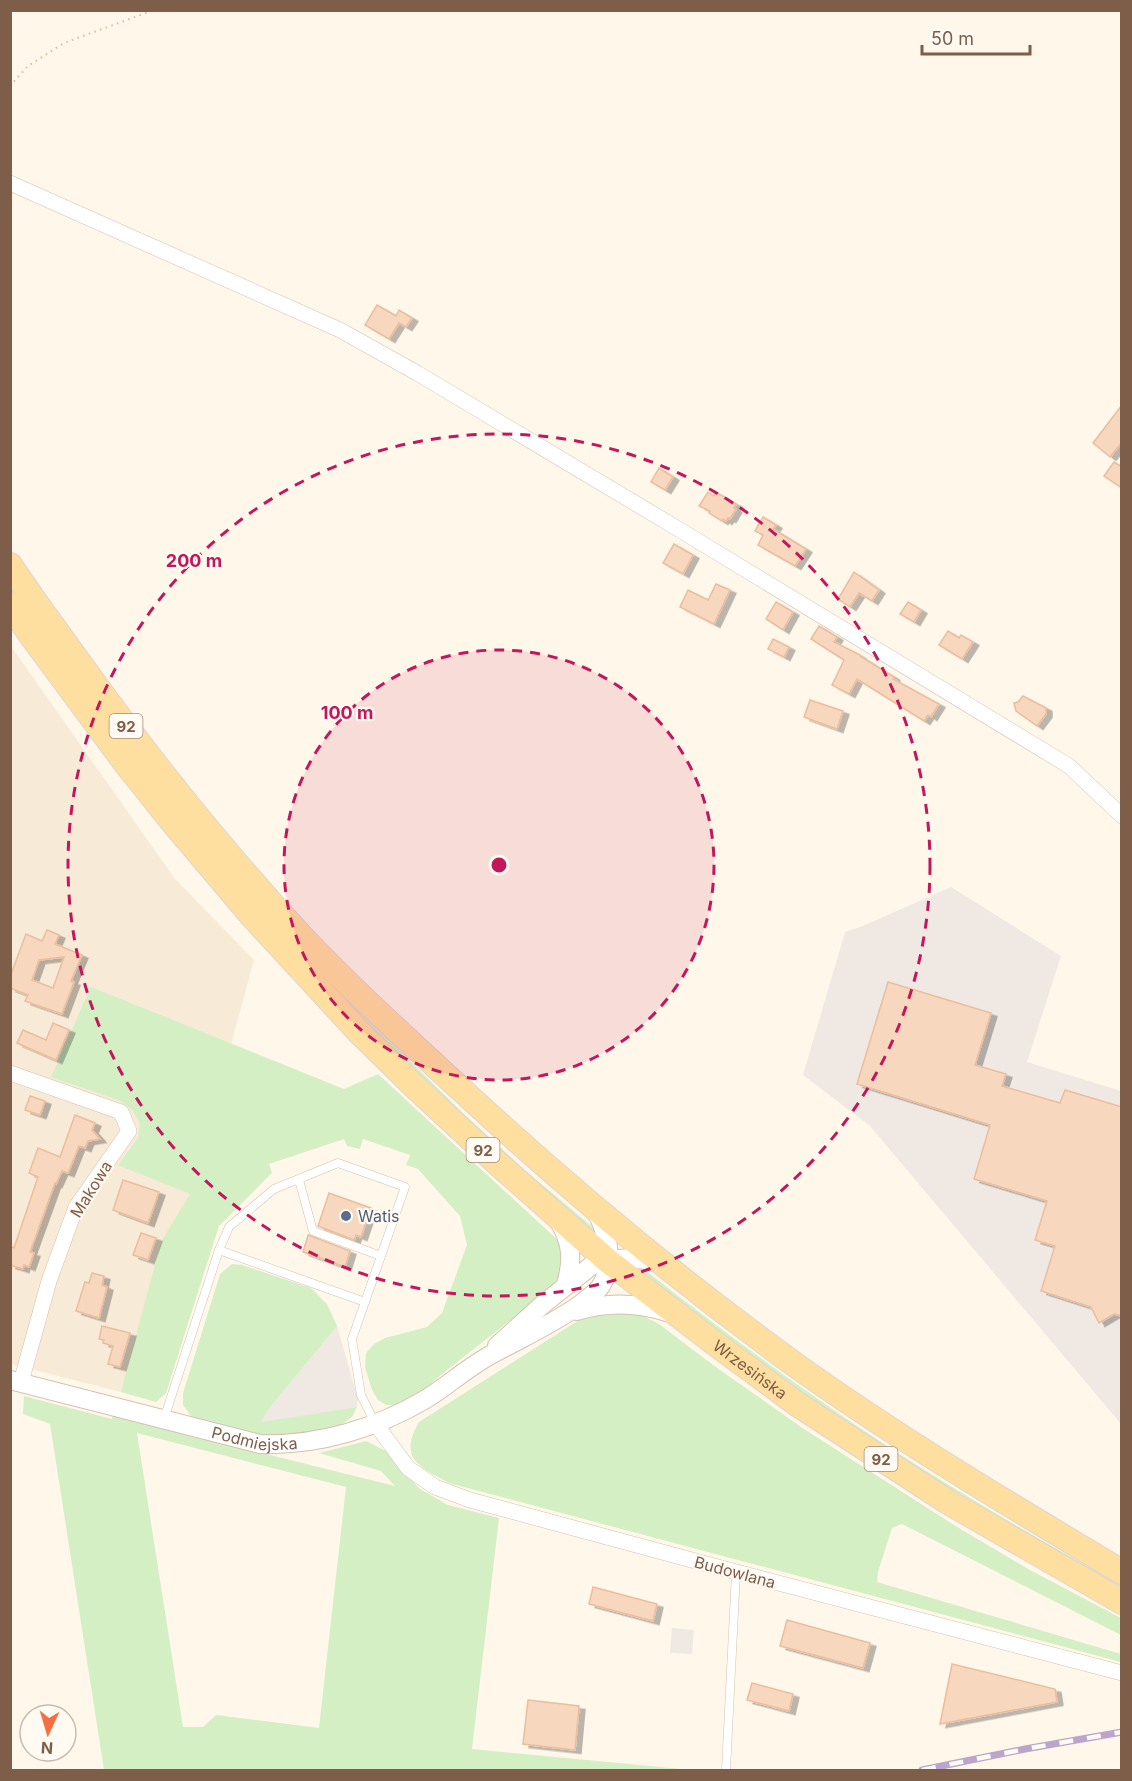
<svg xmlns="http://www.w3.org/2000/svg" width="1132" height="1781" viewBox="0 0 1132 1781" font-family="Inter,sans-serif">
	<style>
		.residential { fill: #f7ead7 }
		.industrial { fill: #f0e9e3 }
		.green { fill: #d5efc5; fill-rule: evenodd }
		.building { fill: #f7d7be; stroke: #ecbd9c; stroke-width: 1.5; fill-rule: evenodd; filter: url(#shadow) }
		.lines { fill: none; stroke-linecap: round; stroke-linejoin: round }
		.service-casing { stroke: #d5c1b0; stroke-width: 9 }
		.minor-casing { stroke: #d5c1b0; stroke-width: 16 }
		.tertiary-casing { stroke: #d5c1b0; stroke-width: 20 }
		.primary-casing { stroke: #ddd5d0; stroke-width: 26 }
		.path { stroke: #debaa0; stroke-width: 2; stroke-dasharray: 1.5 4.5; stroke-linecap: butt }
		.service { stroke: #fff; stroke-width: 8 }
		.minor { stroke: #fff; stroke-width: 15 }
		.tertiary { stroke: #fff; stroke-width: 18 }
		.primary { stroke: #ffdfa0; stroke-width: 24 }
		.rail-casing { stroke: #bba5cc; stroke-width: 7 }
		.rail { stroke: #fffaf2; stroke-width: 4.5; stroke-dasharray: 14; stroke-linecap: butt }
		.ring { fill: none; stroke: #c2185b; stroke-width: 3; stroke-dasharray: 10 8 }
		.service-dot { fill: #5c6f8a; stroke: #fffaf2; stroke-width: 2 }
		.labels { text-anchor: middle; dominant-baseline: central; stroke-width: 4.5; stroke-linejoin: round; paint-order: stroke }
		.shield { fill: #fffaf2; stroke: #a58c7c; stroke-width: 1.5 }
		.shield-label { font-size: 15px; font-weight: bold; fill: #7e5d49 }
		.street-label { font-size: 16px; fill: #7e5d49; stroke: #fffaf2 }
		.service-label { font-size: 16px; fill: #4e5e75; stroke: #fffaf2; text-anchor: start }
		.centre { fill: #c2185b; stroke: #fffaf2; stroke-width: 3 }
		.ring-label { font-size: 18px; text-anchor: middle; font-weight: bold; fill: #c2185b; stroke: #fffaf2; stroke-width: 4.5; stroke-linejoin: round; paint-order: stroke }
	</style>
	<defs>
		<filter id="shadow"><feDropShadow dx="6" dy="3.5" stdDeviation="0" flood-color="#0004"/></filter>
	</defs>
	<rect width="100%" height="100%" fill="#fff7ea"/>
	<polygon class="residential" points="10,645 175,879 254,960 190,1194 121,1392 11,1364"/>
	<g class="industrial">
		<polygon points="951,887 1061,956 1027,1062 1121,1091 1121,1424 870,1126 803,1075 845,932 863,926"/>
		<polygon points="337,1326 358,1399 357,1407 260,1423 268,1410"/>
		<polygon points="672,1628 694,1630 692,1654 670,1653"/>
	</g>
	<g class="green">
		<polygon points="48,634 342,992 385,1036 463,1113 527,1172 594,1228 598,1238 459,1117 315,971"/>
		<polygon points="91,987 344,1089 378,1074 562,1244 560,1275 549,1290 442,1374 418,1395 399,1405 386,1405 378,1400 372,1390 365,1367 366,1353 374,1344 385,1338 427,1327 442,1313 467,1245 460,1216 418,1169 406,1165 410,1155 363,1139 360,1149 347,1146 344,1139 269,1164 272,1173 219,1226 166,1393 156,1402 121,1392 161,1242 190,1194 118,1165 138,1138 140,1123 132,1110 118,1100 51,1077"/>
		<path d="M625,1263H636C735,1341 837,1416 944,1482C1002,1518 1062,1552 1121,1585V1593L1075,1567L832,1418Z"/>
		<polygon points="232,1264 242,1265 311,1288 327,1304 337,1326 268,1410 261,1422 357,1407 352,1417 341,1425 317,1431 261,1437 193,1419 183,1405 183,1393 220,1274"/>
		<path d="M606,1311H622L643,1316L659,1324L713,1365L804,1429L954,1525L1030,1570L1121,1618V1635L902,1524L892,1528L878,1572L877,1582L1121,1654V1662L449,1483C419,1467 398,1458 419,1422L582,1318Z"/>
		<path d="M24,1396L112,1419V1416L395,1486L381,1471L319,1453L366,1441L386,1451L420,1489L448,1505L499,1518L472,1749L692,1770H104L50,1424L23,1414ZM137,1433L346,1487L319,1728L216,1715L203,1727H183Z"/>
	</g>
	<g class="building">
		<polygon points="377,305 396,316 399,310 412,318 406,327 399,323 389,339 365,325"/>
		<polygon points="1122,405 1122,442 1110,457 1093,443"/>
		<polygon points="1114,462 1122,467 1122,488 1104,476"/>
		<polygon points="659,468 673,477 665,490 651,482"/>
		<polygon points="708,492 714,496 716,492 736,504 734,508 736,509 730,519 728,518 726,521 723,519 722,521 709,513 710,511 699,506"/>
		<polygon points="763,517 776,525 773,529 806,549 795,566 758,545 763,535 755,531"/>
		<polygon points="674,544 693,555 683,574 663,563"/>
		<polygon points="854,572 879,590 872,601 859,593 850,607 838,599"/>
		<polygon points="716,584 730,590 714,624 680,607 688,590 708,600"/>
		<polygon points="776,602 793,612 783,630 766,619"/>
		<polygon points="908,602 921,610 914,622 900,614"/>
		<polygon points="819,626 837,637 834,642 860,655 860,656 894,677 893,679 939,704 931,717 928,715 924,721 857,679 849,694 832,685 844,660 811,639"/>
		<polygon points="948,631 959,638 961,635 973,642 962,659 939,645"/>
		<polygon points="773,639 789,647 784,657 768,649"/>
		<polygon points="1023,696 1046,708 1046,714 1037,726 1016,711 1014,703 1018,702"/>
		<polygon points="810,700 843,711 837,729 804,717"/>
		<path d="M47,930L59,935L55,944L82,955L71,981L74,982L62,1014L25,1001L28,995L10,988V977L26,934L42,941ZM64,957L53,988L32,980L39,960Z"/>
		<polygon points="888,982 991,1013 975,1065 1006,1074 1002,1086 1060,1103 1065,1090 1122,1107 1122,1316 1114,1314 1099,1323 1091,1307 1041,1291 1055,1246 1035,1240 1047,1201 974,1179 990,1125 857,1084"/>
		<polygon points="53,1023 69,1030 56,1060 17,1043 23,1030 46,1040"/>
		<polygon points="30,1096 45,1101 40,1115 25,1110"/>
		<polygon points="75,1115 95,1123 92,1130 100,1139 88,1141 85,1148 79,1146 68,1173 62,1171 56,1184 55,1183 30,1252 34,1253 29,1267 24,1265 23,1269 10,1265 10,1246 14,1248 38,1177 29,1173 38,1148 60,1157"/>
		<polygon points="123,1180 159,1192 148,1223 113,1210"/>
		<polygon points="329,1193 371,1208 361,1237 356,1235 354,1240 318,1226"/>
		<polygon points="141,1233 156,1238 148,1260 133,1255"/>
		<polygon points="308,1235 350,1251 345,1267 303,1252"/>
		<polygon points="92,1273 104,1276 102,1285 107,1287 99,1318 76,1311 85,1282 89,1283"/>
		<polygon points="102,1326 130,1333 120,1367 108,1364 113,1346 103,1343 104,1340 99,1339"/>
		<polygon points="593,1587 657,1604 653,1621 589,1604"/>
		<polygon points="787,1620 870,1643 863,1668 780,1646"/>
		<polygon points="952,1664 1055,1689 1057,1702 940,1724"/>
		<polygon points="752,1683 793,1694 789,1711 747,1700"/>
		<polygon points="528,1700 579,1706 575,1750 523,1744"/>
	</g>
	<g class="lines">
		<defs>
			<g id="service">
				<polyline points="299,1180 313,1231 381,1256"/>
				<polyline points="219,1250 229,1227 274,1189 338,1163 405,1187 365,1302"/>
				<polyline points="164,1419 219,1250 365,1302 352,1339 361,1395 375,1423"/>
				<polyline points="726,1770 736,1572"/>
			</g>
			<g id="minor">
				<polyline points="10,183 340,330 417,373 675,527 1069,766 1122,816"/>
				<polyline points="10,1073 121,1112 129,1131 76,1207 49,1281 21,1382"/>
				<polyline points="375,1423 408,1468 435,1487 470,1500 736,1572 1122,1673"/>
			</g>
			<g id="tertiary">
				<path d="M558,1220C572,1242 573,1260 566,1284"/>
				<path d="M577,1311C609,1301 639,1303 670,1313"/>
				<path d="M497,1346L541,1306L591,1266C614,1256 636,1257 660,1263"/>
				<path id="s1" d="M10,1380L260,1444C318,1446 377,1428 426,1399C447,1386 466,1369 487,1357C519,1339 552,1325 582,1303C589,1297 598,1292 602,1284C615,1262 607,1230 595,1210"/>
			</g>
			<g id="primary">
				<path d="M10,565C37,606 66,644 94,683C158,771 227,856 301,936C353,991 410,1042 466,1094C572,1192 683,1284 801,1369C904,1442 1013,1507 1122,1572"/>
				<path id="s2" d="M10,604L30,634L127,765L170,819L253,917L358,1031L414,1086L497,1163L608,1261L713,1342L797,1404L948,1502L1122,1602"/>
			</g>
		</defs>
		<use href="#service" class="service-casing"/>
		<use href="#minor" class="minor-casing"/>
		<use href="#tertiary" class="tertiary-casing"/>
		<use href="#primary" class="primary-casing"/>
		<polyline class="path" points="10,86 28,66 64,43 154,10"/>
		<use href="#service" class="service"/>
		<use href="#minor" class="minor"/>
		<use href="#tertiary" class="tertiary"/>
		<use href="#primary" class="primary"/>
		<defs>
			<polyline id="rail" points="922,1770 1025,1749 1122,1732"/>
		</defs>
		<use href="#rail" class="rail-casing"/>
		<use href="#rail" class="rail"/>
	</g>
	<circle cx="499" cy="865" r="215" fill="#c2185b" fill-opacity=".12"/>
	<g class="ring">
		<circle cx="499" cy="865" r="215"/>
		<circle cx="499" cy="865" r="431"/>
	</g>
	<circle class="service-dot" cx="346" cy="1216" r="6"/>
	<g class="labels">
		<g class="shield">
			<rect x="109.5" y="714" width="33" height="24" rx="4.5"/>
			<rect x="466.5" y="1138" width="33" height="24" rx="4.5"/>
			<rect x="864.5" y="1447" width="33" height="24" rx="4.5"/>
		</g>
		<g class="shield-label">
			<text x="126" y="726">92</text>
			<text x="483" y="1150">92</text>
			<text x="881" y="1459">92</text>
		</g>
		<g class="street-label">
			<text transform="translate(91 1189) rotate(-58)">Makowa</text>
			<text stroke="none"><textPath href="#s2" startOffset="1070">Wrzesińska</textPath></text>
			<text stroke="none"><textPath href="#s1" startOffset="252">Podmiejska</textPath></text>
			<text transform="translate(735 1572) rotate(15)">Budowlana</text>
		</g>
		<g class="service-label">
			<text x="358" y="1216">Watis</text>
		</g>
	</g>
	<circle cx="499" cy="865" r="9" class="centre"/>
	<g class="ring-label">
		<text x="194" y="567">200 m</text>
		<text x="347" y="719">100 m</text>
	</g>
	<rect width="1132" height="1781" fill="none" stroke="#7e5d49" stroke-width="24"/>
	<g transform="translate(48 1733) rotate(184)"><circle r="28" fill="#fffaf2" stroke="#cbbbae" stroke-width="1.5"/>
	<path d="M0-4.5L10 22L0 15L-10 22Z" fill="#f47043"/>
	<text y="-9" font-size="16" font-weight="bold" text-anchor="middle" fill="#7e5d49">N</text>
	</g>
	<path d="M922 45v9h108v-9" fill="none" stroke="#7e5d49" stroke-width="3"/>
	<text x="931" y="45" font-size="18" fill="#7e5d49" stroke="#fffaf2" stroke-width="4.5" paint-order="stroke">50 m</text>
</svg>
